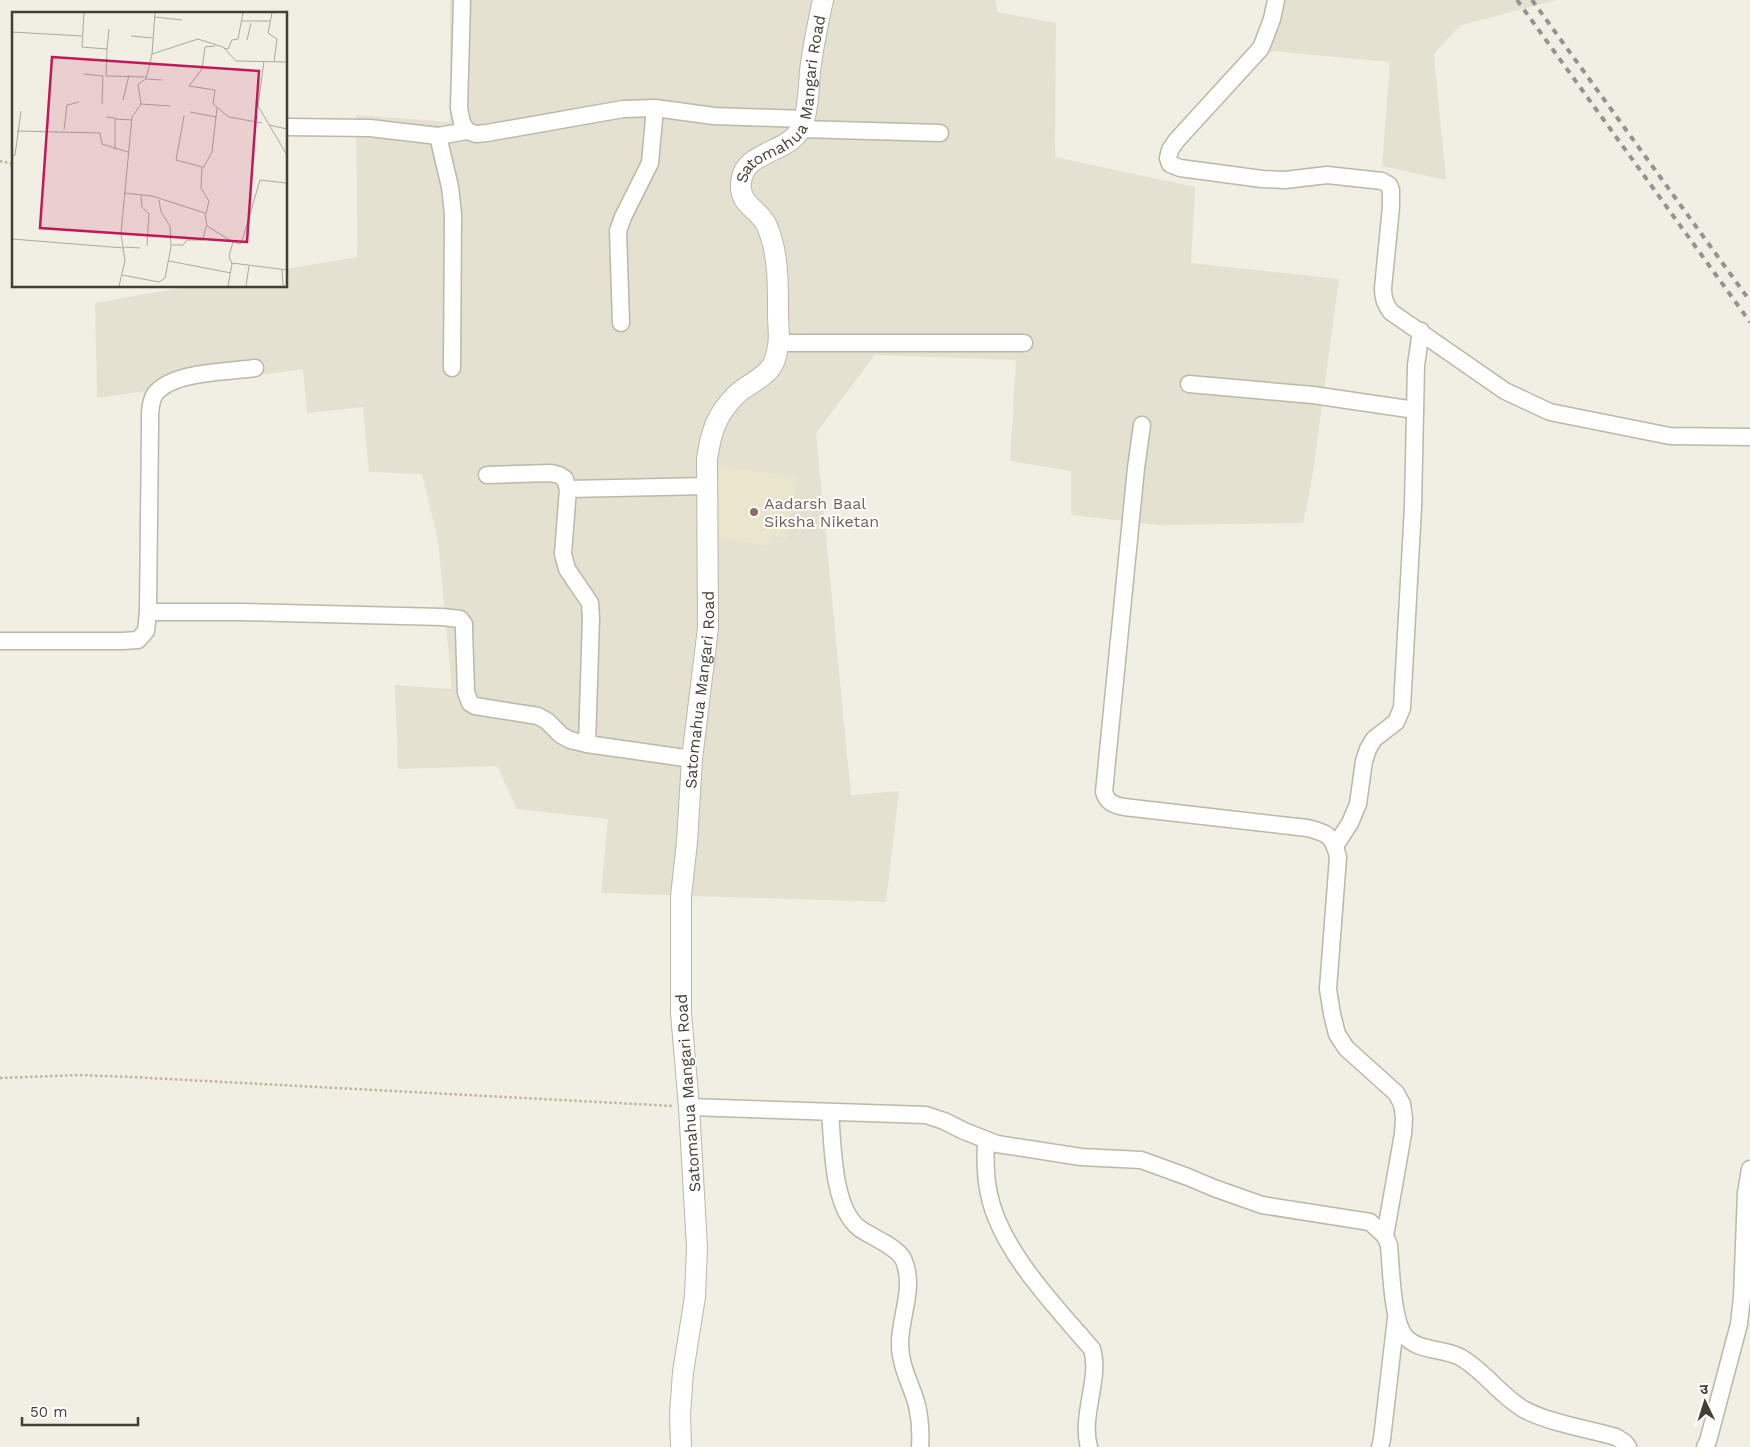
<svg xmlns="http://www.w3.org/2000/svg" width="1750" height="1447" viewBox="0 0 1750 1447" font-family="'Work Sans','Noto Sans Devanagari',sans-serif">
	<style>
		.residential { fill: #e5e1d1 }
		.education { fill: #eae6cd }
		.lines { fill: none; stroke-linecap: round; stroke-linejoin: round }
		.minor-casing { stroke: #bcb7a6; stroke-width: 19 }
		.tertiary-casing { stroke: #bcb7a6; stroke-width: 22 }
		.path { stroke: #bdb598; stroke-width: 2.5; stroke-dasharray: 2.5 2.5; stroke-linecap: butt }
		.minor { stroke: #fff; stroke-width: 16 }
		.tertiary { stroke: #fff; stroke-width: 20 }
		.rail { stroke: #939393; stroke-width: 4; stroke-dasharray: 6 6; stroke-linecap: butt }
		.education-dot { fill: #8d6e63; stroke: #fff; stroke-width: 2 }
		.labels { text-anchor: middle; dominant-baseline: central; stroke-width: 4; stroke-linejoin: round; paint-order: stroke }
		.street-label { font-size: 16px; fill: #423f33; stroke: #fff }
		.education-label { font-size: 16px; fill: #785e54; stroke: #fff; text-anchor: start }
		.inset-road { fill: none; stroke: #aba99d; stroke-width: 1 }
		.view { fill: #c2185b; fill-opacity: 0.15; stroke: #c2185b; stroke-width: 2.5 }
		.inset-edge { fill: none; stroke: #423f33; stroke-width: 2.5 }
	</style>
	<rect width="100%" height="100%" fill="#f1efe3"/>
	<g class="residential">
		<polygon points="450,0 996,0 997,12 1056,23 1055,157 1195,187 1191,263 1339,279 1312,479 1303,523 1159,525 1071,515 1071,471 1010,461 1016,360 875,355 816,433 851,795 899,791 886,902 601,893 608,819 517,809 497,766 398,769 395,685 452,689 438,540 422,474 369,472 363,407 307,413 303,369 97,398 95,303 190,286 286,286 286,269 357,257 356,115 450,122"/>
		<polygon points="1266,0 1556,0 1459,26 1434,54 1446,180 1382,166 1390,62 1270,51"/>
	</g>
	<polygon class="education" points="717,466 796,477 787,538 772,536 767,546 720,539 714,488"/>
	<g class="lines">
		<defs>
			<g id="minor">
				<polyline points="462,0 459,108 462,123 467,131 476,134 487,133 623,109 655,108 714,116 804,119"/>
				<path d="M1276,0L1272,19L1261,48L1176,141L1170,150L1168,158L1170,164L1180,168L1262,179L1285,180L1327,175L1382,181L1389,185L1391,190V207L1383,288C1383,298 1385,304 1391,312L1505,391L1550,412L1670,436L1750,437"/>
				<polyline points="286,127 370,128 438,136 467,131"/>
				<polyline points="801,129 940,133"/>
				<polyline points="438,136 450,187 453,214 452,368"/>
				<polyline points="621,323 618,231 623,217 650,163 655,108"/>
				<polyline points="779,343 1024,343"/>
				<polyline points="1189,384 1313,395 1415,410"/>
				<path d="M1142,425L1136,468L1104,792C1107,802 1113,805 1124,807L1307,828C1327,833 1333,835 1338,857L1328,989L1332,1014L1337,1034L1346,1048L1396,1093L1402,1104L1404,1118L1403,1134L1385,1236"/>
				<polyline points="487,475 551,473 559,475 565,479 568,489 563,554 567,569 590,603 591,618 587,744"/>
				<polyline points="568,489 708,486"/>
				<polyline points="148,612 241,612 442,617 460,619 464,624 464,631 466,692 470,703 475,706 538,716 547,721 561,735 570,740 587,744 692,759"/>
				<path d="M0,641H122L138,640L146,631L148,612L150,428C150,418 149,403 155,394C173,371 228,372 255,368"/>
				<polyline points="1335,846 1350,823 1358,804 1364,761 1368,749 1374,739 1396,722 1402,708 1413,507 1416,365 1421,331"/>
				<path d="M689,1107L926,1115L944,1121L964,1131L997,1144L1081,1157L1141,1160L1188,1177L1214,1188L1262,1205L1370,1222L1385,1236L1389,1245C1391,1267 1392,1318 1404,1335C1417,1352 1443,1348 1460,1357C1485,1371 1500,1396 1525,1410C1550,1423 1588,1429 1616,1437L1624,1442L1628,1447"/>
				<path d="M830,1113C833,1144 832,1207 859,1228C871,1237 899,1247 904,1261C915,1288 900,1316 900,1344C900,1366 911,1384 917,1405C920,1419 921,1434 920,1447"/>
				<path d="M986,1141C985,1159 985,1176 989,1194C1000,1250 1056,1307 1092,1349C1101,1378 1080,1416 1089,1447"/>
				<polyline points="1380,1447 1382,1439 1396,1318"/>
				<polyline points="1705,1447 1708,1441 1739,1324 1742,1297 1746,1193 1750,1169"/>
			</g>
			<g id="tertiary">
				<path id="s1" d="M681,1447L680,1414L683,1372L695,1297L697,1247L689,1107L681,1013V896L687,842L692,759L708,628L707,459C711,432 716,415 736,395C747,384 766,378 773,364C776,359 777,351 778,346C780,336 778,325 778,316C778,286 779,254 767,226C759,208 739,206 741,183C743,151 786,154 800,130C808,117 809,86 810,71C813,47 818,23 823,0"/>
			</g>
		</defs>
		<use href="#minor" class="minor-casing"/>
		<use href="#tertiary" class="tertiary-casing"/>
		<g class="path">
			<polyline points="0,161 14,164"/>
			<polyline points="0,1078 79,1075 131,1077 673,1106"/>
		</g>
		<use href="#minor" class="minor"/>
		<use href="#tertiary" class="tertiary"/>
		<g class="rail">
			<polyline points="1517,0 1750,322"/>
			<polyline points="1532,0 1750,301"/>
		</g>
	</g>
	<circle class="education-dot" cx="754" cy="512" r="5"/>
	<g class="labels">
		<g class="street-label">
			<text stroke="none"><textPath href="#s1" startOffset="1404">Satomahua Mangari Road</textPath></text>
			<text stroke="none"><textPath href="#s1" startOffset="760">Satomahua Mangari Road</textPath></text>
			<text transform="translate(688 1093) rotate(-94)">Satomahua Mangari Road</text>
		</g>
		<g class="education-label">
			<text x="764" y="503">Aadarsh Baal<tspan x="764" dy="18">Siksha Niketan</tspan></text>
		</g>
	</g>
	<g transform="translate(12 12)">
		<rect width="275" height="275" fill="#f1efe3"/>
		<path class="inset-road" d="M72,1L70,35L95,37L94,64L134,65M260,1L256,21L265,27L262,50M142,5L170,8M230,9H258M0,20L70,24M119,24L141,26M235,28L239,11M203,34L193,35L190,57L177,74L203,78L201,92L217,105L250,111M212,36L216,37L220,28L226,27L231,1M95,37L97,17M140,42L186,27L211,35L224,49L275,50M252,49L246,94L275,143M72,62L91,64M134,67L150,68M111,88L117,63M90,92L91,64M129,92L158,94M178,100L204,105M172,104L164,148L190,155L189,176L197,189L194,202M94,105L103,106V138M103,107L120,108M257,113L275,117M52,118L55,93L67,90M5,119L88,121L90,132L116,140M0,144L3,143L9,99M191,156L200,140L205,96M112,181L140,184L193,201L195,214L221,230L217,244L220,252L216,274M129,183L130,195L137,202L135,234M0,227L112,236M221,230L228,232L230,229L248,168L275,171M160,233H171L175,228H191L194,214M112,235L128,236M157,249L219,261M220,251L275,258M270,258L271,274M110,263L147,270L153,266L159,235L158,214L149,200L147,188M107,274L113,249L109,221L120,105L129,92L126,72L134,67L140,42L143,1M234,274L237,254"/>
		<path class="view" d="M40,45L247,59L235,230L28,216Z"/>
		<rect width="275" height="275" class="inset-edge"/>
	</g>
	<g transform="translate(1705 1402) rotate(356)" stroke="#ffffff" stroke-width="4" paint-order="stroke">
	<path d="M0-4L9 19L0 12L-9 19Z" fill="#423f33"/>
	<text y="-8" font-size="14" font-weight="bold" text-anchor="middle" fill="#423f33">उ</text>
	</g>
	<path d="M22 1417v8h116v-8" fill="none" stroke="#423f33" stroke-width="2.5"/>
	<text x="30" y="1417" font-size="15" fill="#423f33" stroke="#ffffff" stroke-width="4" paint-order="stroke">50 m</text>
</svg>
